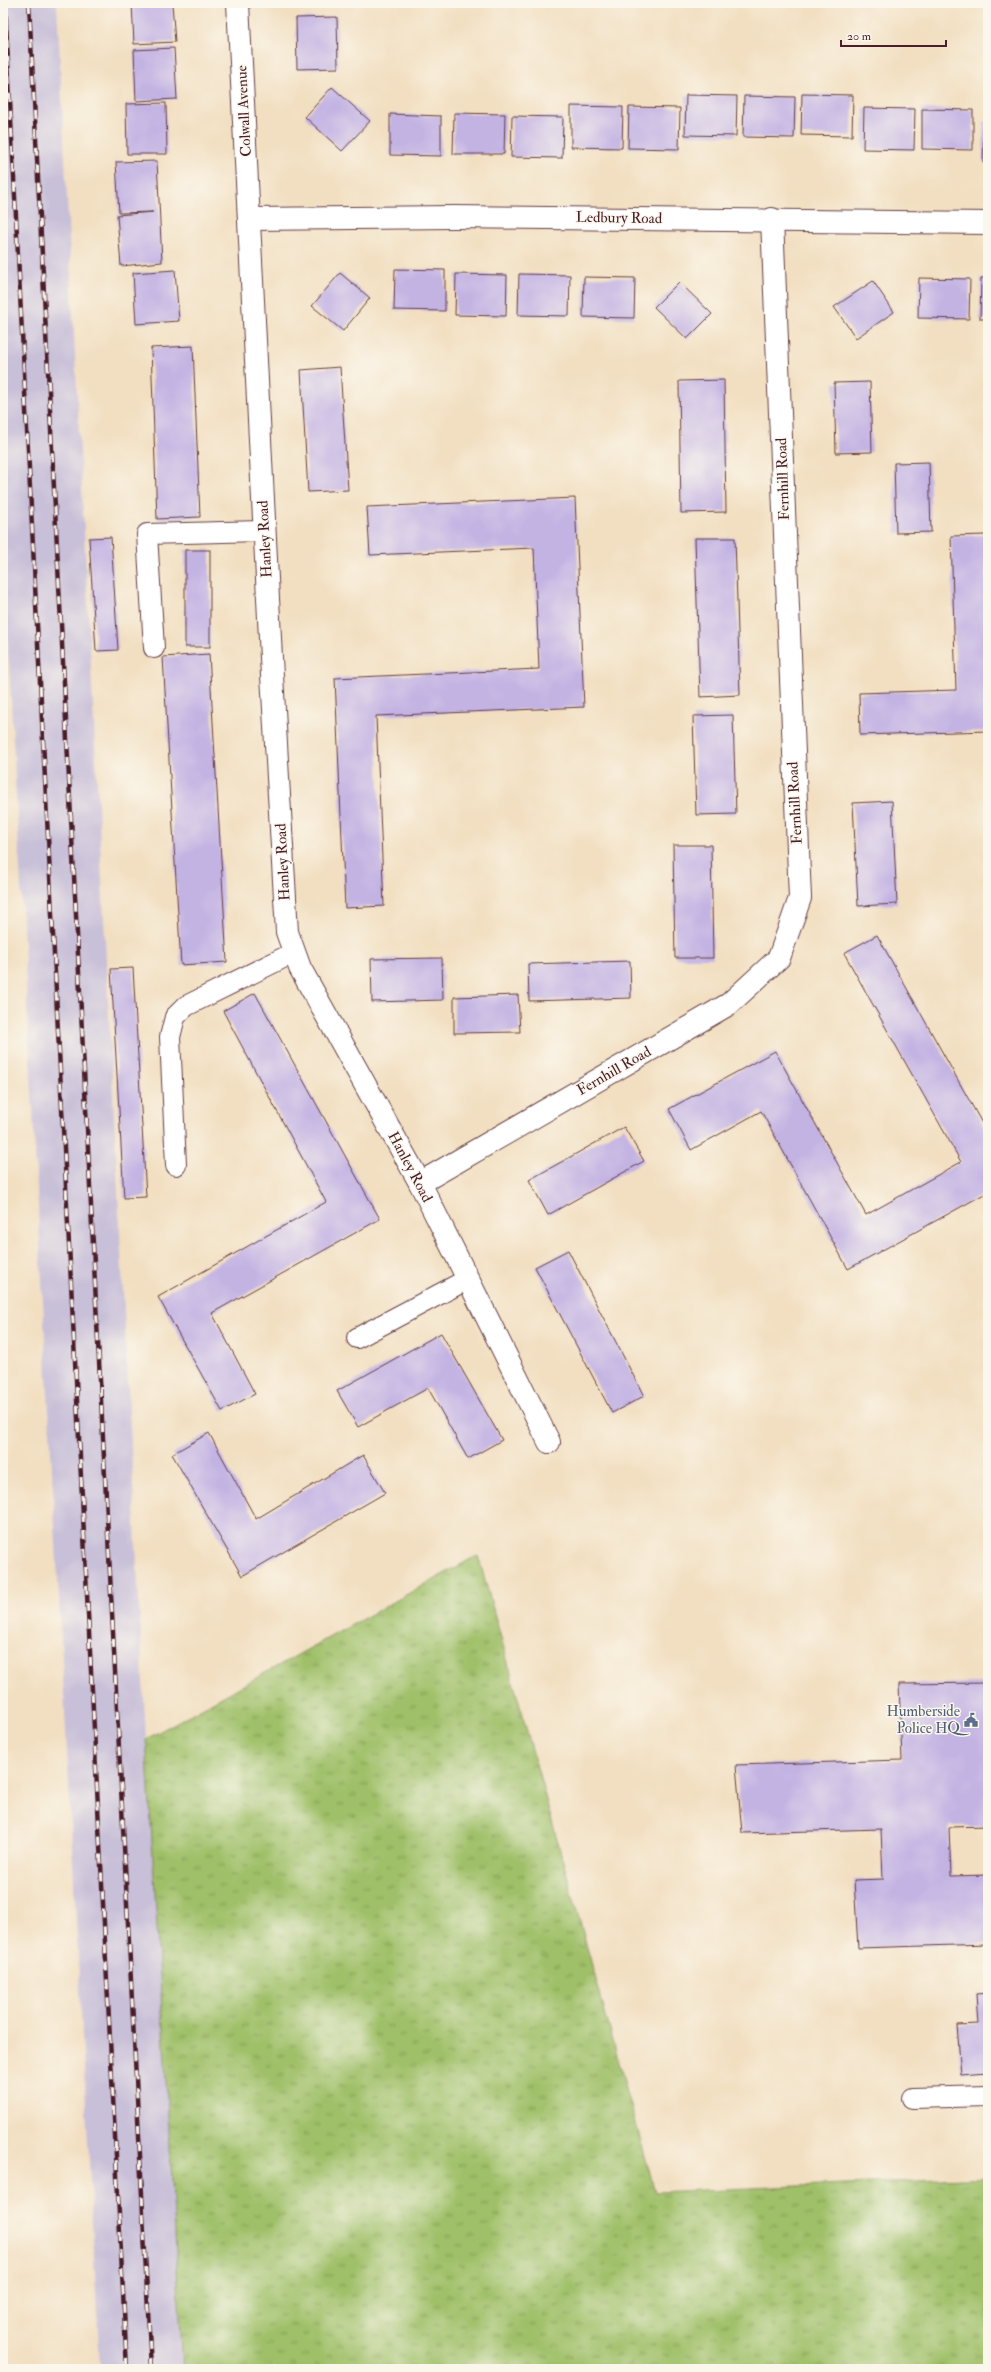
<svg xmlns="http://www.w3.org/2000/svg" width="991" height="2372" viewBox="0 0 991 2372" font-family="'IM FELL Double Pica',serif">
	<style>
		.railway { fill: #c8bfd8 }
		.grass { fill: url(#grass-tufts); stroke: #74704a }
		.building { fill: #c3b3e3 }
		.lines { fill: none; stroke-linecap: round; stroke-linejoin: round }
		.lane-casing { stroke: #633c42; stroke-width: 22 }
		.street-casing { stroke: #633c42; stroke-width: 24 }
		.lane { stroke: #fff; stroke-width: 20 }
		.street { stroke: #fff; stroke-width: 22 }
		.rail-casing { stroke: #4a1f2b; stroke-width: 4.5 }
		.rail { stroke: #fbf7ec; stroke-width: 3; stroke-dasharray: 9; stroke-linecap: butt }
		.labels { text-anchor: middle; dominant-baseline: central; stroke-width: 3; stroke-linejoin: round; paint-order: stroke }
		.street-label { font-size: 15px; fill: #4a1f2b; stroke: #fbf7ec }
		.service-label { font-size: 15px; fill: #4e5e75; stroke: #fbf7ec; text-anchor: end }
	</style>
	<defs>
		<pattern id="grass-tufts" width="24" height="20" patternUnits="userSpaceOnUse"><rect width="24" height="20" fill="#9fc068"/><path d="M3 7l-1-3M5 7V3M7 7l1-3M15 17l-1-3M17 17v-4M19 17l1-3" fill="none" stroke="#849b56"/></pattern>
	</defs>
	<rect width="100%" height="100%" fill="#fbf7ec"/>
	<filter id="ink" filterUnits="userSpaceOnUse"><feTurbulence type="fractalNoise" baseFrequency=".025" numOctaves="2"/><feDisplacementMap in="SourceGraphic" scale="8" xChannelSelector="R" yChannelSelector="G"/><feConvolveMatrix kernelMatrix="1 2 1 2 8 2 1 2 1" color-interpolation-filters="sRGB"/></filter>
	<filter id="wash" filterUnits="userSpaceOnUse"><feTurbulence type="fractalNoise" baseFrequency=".012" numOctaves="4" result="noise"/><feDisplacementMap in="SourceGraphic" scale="16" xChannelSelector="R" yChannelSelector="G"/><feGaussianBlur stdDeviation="0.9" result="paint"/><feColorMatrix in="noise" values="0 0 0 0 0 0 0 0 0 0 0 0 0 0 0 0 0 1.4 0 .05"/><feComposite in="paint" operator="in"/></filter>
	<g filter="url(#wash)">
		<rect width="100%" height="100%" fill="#f2dfc1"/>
		<polygon class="railway" points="3,3 57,3 146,1739 184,2369 100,2369 3,552"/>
		<polygon class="grass" points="478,1555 655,2192 988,2178 988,2369 183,2369 146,1739"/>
		<g id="blocks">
			<g class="building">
				<polygon points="132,3 172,3 175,42 134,44"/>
				<polygon points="337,17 338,68 297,69 296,18"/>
				<polygon points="174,48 177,99 136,101 134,50"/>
				<polygon points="332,87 370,121 342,151 305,117"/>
				<polygon points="802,94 853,95 852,136 801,135"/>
				<polygon points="686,95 737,96 736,136 685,135"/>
				<polygon points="744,96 795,97 794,138 743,137"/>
				<polygon points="166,103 167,154 127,154 126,104"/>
				<polygon points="571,106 623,107 622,148 571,147"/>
				<polygon points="629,107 680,108 679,149 628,148"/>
				<polygon points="864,108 915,109 914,150 863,149"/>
				<polygon points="922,109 973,110 973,150 922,149"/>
				<polygon points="454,113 505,114 504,154 453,154"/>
				<polygon points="390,114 441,116 441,156 390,155"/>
				<polygon points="512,116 563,117 562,158 511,157"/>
				<polygon points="984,122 988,122 988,163 983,162"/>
				<polygon points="157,161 162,262 121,266 117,215 153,212 119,213 116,162"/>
				<polygon points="395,269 445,270 445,311 394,310"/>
				<polygon points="175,270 179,321 136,324 133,273"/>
				<polygon points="340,273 370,298 343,331 312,306"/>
				<polygon points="456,274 507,275 506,316 455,315"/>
				<polygon points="519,274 570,275 569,316 518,315"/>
				<polygon points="584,277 635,278 634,318 583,317"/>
				<polygon points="919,278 970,279 969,319 918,318"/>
				<polygon points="981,278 988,278 988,319 980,319"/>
				<polygon points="873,281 894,312 856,338 834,307"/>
				<polygon points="679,282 712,314 687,339 654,307"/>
				<polygon points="193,346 200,517 157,519 151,348"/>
				<polygon points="340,367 348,490 308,492 301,370"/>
				<polygon points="724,380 726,512 681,513 679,381"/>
				<polygon points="870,382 872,452 836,453 834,383"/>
				<polygon points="929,462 931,532 896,533 894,463"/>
				<polygon points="575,498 584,707 376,716 384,906 345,908 335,678 539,669 534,548 370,555 367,507"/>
				<polygon points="986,535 988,731 860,735 859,693 956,690 951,536"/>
				<polygon points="111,537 118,650 96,651 89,538"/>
				<polygon points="695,538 735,538 740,695 700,697"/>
				<rect x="185" y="550" width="25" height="97"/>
				<polygon points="209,654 227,962 181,965 163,657"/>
				<polygon points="733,715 736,814 696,815 693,716"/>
				<polygon points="892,801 897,904 858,906 853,803"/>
				<polygon points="673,845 711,845 713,958 675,958"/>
				<polygon points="877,935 988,1134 988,1192 848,1269 761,1111 691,1150 669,1109 775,1051 866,1215 961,1162 844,953"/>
				<polygon points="442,958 443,1000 372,1002 371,959"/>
				<polygon points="630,961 631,998 529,1001 528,964"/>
				<polygon points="133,968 146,1197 124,1198 111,969"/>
				<polygon points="255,993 380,1219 212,1313 255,1394 222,1411 158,1297 326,1202 223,1011"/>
				<polygon points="518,995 520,1032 454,1033 454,997"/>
				<polygon points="624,1127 644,1161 548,1215 529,1180"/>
				<polygon points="568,1250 644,1396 612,1413 535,1267"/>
				<polygon points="441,1333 502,1440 468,1459 428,1388 358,1427 337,1391"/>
				<polygon points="209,1433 256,1519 363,1455 385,1493 242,1576 172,1454"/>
				<polygon points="988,1683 988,1826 949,1827 951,1876 988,1875 988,1944 858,1948 854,1880 883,1879 881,1829 742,1833 736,1765 902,1760 899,1684"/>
				<polygon points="988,1993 988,2072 961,2074 957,2025 978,2024 976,1994"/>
			</g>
		</g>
	</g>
	<g filter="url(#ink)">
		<use href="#blocks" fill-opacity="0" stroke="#633c42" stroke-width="1"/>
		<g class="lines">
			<defs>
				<g id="lane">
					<polyline points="154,648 147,534 265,531"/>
					<polyline points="176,1165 170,1037 175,1017 186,1006 293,953"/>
					<polyline points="357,1338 468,1279"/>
					<polyline points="912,2098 988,2096"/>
				</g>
				<g id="street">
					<polyline points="238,3 271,658 287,932 300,968 420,1183 549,1442"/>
					<polyline points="250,219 455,217 988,223"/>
					<polyline points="420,1183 729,1004 779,958 800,898 772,219"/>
				</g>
			</defs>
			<use href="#lane" class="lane-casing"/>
			<use href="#street" class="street-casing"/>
			<use href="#lane" class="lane"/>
			<use href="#street" class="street"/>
			<defs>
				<g id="rail">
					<polyline points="5,3 127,2369"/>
					<polyline points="29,3 151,2369"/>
				</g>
			</defs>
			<use href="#rail" class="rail-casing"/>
			<use href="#rail" class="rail"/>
		</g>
	</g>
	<defs>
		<symbol id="civic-bare" viewBox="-9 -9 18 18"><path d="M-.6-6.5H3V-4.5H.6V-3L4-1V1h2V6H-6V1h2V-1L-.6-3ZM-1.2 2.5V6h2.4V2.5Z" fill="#5c6f8a" stroke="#fbf7ec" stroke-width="2.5" paint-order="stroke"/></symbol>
	</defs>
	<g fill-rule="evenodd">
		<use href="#civic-bare" x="961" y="1710" width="20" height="20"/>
	</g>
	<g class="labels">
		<g class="street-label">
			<text transform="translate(244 111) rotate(-93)">Colwall Avenue</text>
			<text transform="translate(619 218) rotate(1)">Ledbury Road</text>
			<text transform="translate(783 479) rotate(-92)">Fernhill Road</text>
			<text transform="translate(265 539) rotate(-93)">Hanley Road</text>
			<text transform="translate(795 803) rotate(-93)">Fernhill Road</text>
			<text transform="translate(283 862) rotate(-93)">Hanley Road</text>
			<text transform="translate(614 1071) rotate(-30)">Fernhill Road</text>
			<text transform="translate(410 1167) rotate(62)">Hanley Road</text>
		</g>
		<g class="service-label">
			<text x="960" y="1711">Humberside<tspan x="960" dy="17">Police HQ</tspan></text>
		</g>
	</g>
	<rect width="991" height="2372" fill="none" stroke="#fbf7ec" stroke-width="16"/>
	<path d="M841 40v6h105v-6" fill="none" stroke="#4a1f2b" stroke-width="2"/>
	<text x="847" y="40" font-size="12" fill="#4a1f2b" stroke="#fbf7ec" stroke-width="3" paint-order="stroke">20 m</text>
</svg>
